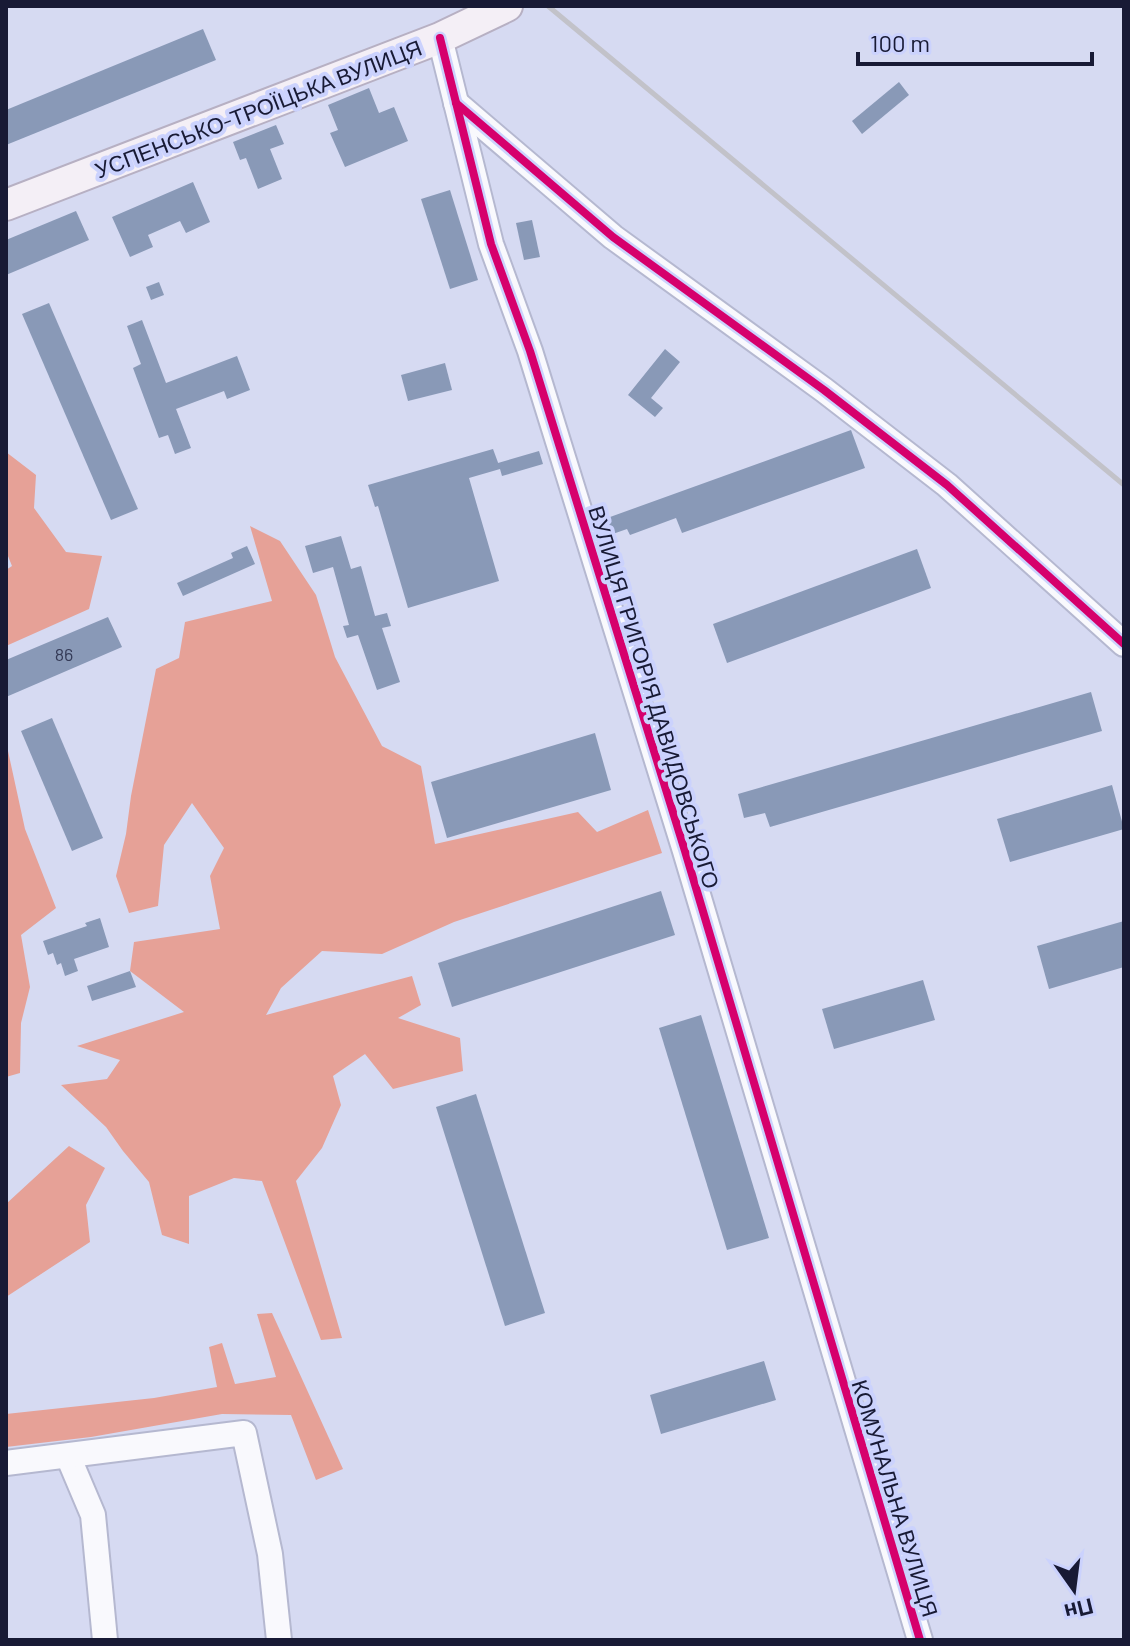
<svg xmlns="http://www.w3.org/2000/svg" width="1130" height="1646" viewBox="0 0 1130 1646" font-family="Barlow,sans-serif">
	<style>
		.forest { fill: #e6a197 }
		.building { fill: #8999b7 }
		.lines { fill: none; stroke-linecap: round; stroke-linejoin: round }
		.minor-casing { stroke: #b5b8d0; stroke-width: 28 }
		.major-casing { stroke: #b7b0c3; stroke-width: 34 }
		.minor { stroke: #f9f9fd; stroke-width: 24 }
		.major { stroke: #f4eff6; stroke-width: 30 }
		.rail { stroke: #c2c2c9; stroke-width: 5 }
		.cycleway-casing { stroke: #cbd2fd; stroke-width: 13 }
		.cycleway { stroke: #d6006c; stroke-width: 8 }
		.labels { text-anchor: middle; dominant-baseline: central; stroke-width: 8; stroke-linejoin: round; paint-order: stroke }
		.number-label { font-size: 18px; fill: #343a56 }
		.street-label { font-size: 22px; fill: #181a35; stroke: #cbd2fd }
	</style>
	<rect width="100%" height="100%" fill="#d6daf2"/>
	<g class="forest">
		<polygon points="6,452 36,475 34,508 66,552 102,556 89,609 6,646 6,570 12,566 6,551"/>
		<polygon points="250,526 280,541 316,595 335,657 382,746 421,766 435,844 578,812 597,832 648,810 662,853 454,922 382,954 322,951 281,988 266,1015 412,976 421,1005 398,1018 460,1038 463,1071 393,1089 365,1054 333,1076 341,1105 322,1148 296,1181 342,1338 321,1340 262,1181 234,1178 189,1196 189,1244 162,1235 149,1182 123,1151 106,1127 61,1085 107,1079 120,1060 77,1046 184,1012 130,971 134,942 220,929 210,876 224,848 192,803 164,845 158,906 129,913 116,876 126,834 131,796 156,669 179,658 185,622 272,601"/>
		<polygon points="6,749 8,751 25,829 56,908 21,935 30,987 21,1023 20,1073 6,1077"/>
		<polygon points="69,1146 105,1168 86,1205 90,1242 6,1297 6,1204"/>
		<polygon points="272,1313 343,1469 316,1480 291,1415 222,1414 91,1437 6,1447 6,1414 154,1398 217,1387 209,1347 222,1343 235,1384 276,1377 257,1314"/>
	</g>
	<g class="building">
		<polygon points="203,29 216,60 6,145 6,110"/>
		<polygon points="899,82 909,95 862,134 852,121"/>
		<polygon points="369,88 379,113 394,107 408,141 345,167 330,133 338,130 328,105"/>
		<polygon points="276,125 284,144 270,149 282,179 258,189 246,158 240,160 233,142"/>
		<polygon points="193,182 210,222 186,233 180,221 148,235 153,247 130,257 112,217"/>
		<polygon points="450,190 478,280 450,289 421,199"/>
		<polygon points="76,211 89,240 6,275 6,240"/>
		<polygon points="532,220 540,257 524,260 516,223"/>
		<polygon points="159,282 164,295 151,300 146,287"/>
		<polygon points="49,303 138,509 111,520 22,314"/>
		<polygon points="142,320 166,383 237,356 250,390 227,399 224,391 176,409 191,448 175,454 168,435 159,438 133,368 141,364 127,326"/>
		<polygon points="665,349 680,362 651,398 663,408 655,417 628,395"/>
		<polygon points="445,363 452,390 408,401 401,375"/>
		<polygon points="851,430 865,468 682,533 676,518 630,535 627,529 604,537 599,521"/>
		<polygon points="493,449 500,468 498,463 539,451 543,464 502,476 500,469 469,478 499,581 408,608 378,506 375,507 368,485"/>
		<polygon points="341,536 351,569 361,566 375,616 387,613 391,626 382,628 400,682 377,690 358,635 347,638 343,626 349,625 333,567 313,573 305,546"/>
		<polygon points="247,546 255,564 183,596 177,583 233,558 231,553"/>
		<polygon points="917,549 931,588 727,663 713,624"/>
		<polygon points="108,617 122,647 6,697 6,660"/>
		<polygon points="1091,692 1102,731 770,827 765,813 744,818 738,794"/>
		<polygon points="52,718 103,838 72,851 21,731"/>
		<polygon points="595,733 611,790 447,838 431,782"/>
		<polygon points="1112,785 1124,829 1010,862 997,819"/>
		<polygon points="661,891 675,935 452,1007 438,963"/>
		<polygon points="100,918 109,947 74,959 78,971 65,976 61,963 57,965 53,953 48,955 43,941 87,926 85,923"/>
		<polygon points="1124,921 1124,967 1049,989 1037,946"/>
		<polygon points="130,971 136,987 92,1001 87,986"/>
		<polygon points="923,980 935,1020 834,1049 822,1009"/>
		<polygon points="701,1015 769,1238 727,1250 659,1028"/>
		<polygon points="476,1094 545,1313 505,1326 436,1107"/>
		<polygon points="764,1361 776,1400 661,1434 650,1395"/>
	</g>
	<g class="lines">
		<defs>
			<g id="minor">
				<polyline points="440,38 491,244 530,351 685,851 920,1640"/>
				<polyline points="456,103 613,237 824,390 947,485 1124,644"/>
				<polyline points="68,1456 93,1515 105,1640"/>
				<polyline points="6,1463 244,1433 270,1554 279,1640"/>
			</g>
			<polyline id="major" points="6,205 440,38 507,6"/>
		</defs>
		<use href="#minor" class="minor-casing"/>
		<use href="#major" class="major-casing"/>
		<use href="#minor" class="minor"/>
		<use href="#major" class="major"/>
		<polyline class="rail" points="548,6 1124,485"/>
		<defs>
			<g id="cycleway">
				<polyline points="440,38 491,244 530,351 685,851 920,1640"/>
				<polyline points="456,103 613,237 824,390 947,485 1124,644"/>
			</g>
		</defs>
		<use href="#cycleway" class="cycleway-casing"/>
		<use href="#cycleway" class="cycleway"/>
	</g>
	<g class="labels">
		<g class="number-label">
			<text x="64" y="654">86</text>
		</g>
		<g class="street-label">
			<text transform="translate(258 108) rotate(-21)">УСПЕНСЬКО-ТРОЇЦЬКА ВУЛИЦЯ</text>
			<text transform="translate(655 697) rotate(73)">ВУЛИЦЯ ГРИГОРІЯ ДАВИДОВСЬКОГО</text>
			<text transform="translate(896 1498) rotate(73)">КОМУНАЛЬНА ВУЛИЦЯ</text>
		</g>
	</g>
	<rect width="1130" height="1646" fill="none" stroke="#181a35" stroke-width="16"/>
	<g transform="translate(1074 1590) rotate(166)" stroke="#cbd2fd" stroke-width="6" paint-order="stroke">
	<path d="M0-6L14 30L0 20L-14 30Z" fill="#181a35"/>
	<text y="-12" font-size="22" font-weight="bold" text-anchor="middle" fill="#181a35">Пн</text>
	</g>
	<path d="M858 52v12h234v-12" fill="none" stroke="#181a35" stroke-width="4"/>
	<text x="870" y="52" font-size="24" fill="#181a35" stroke="#cbd2fd" stroke-width="6" paint-order="stroke">100 m</text>
</svg>
